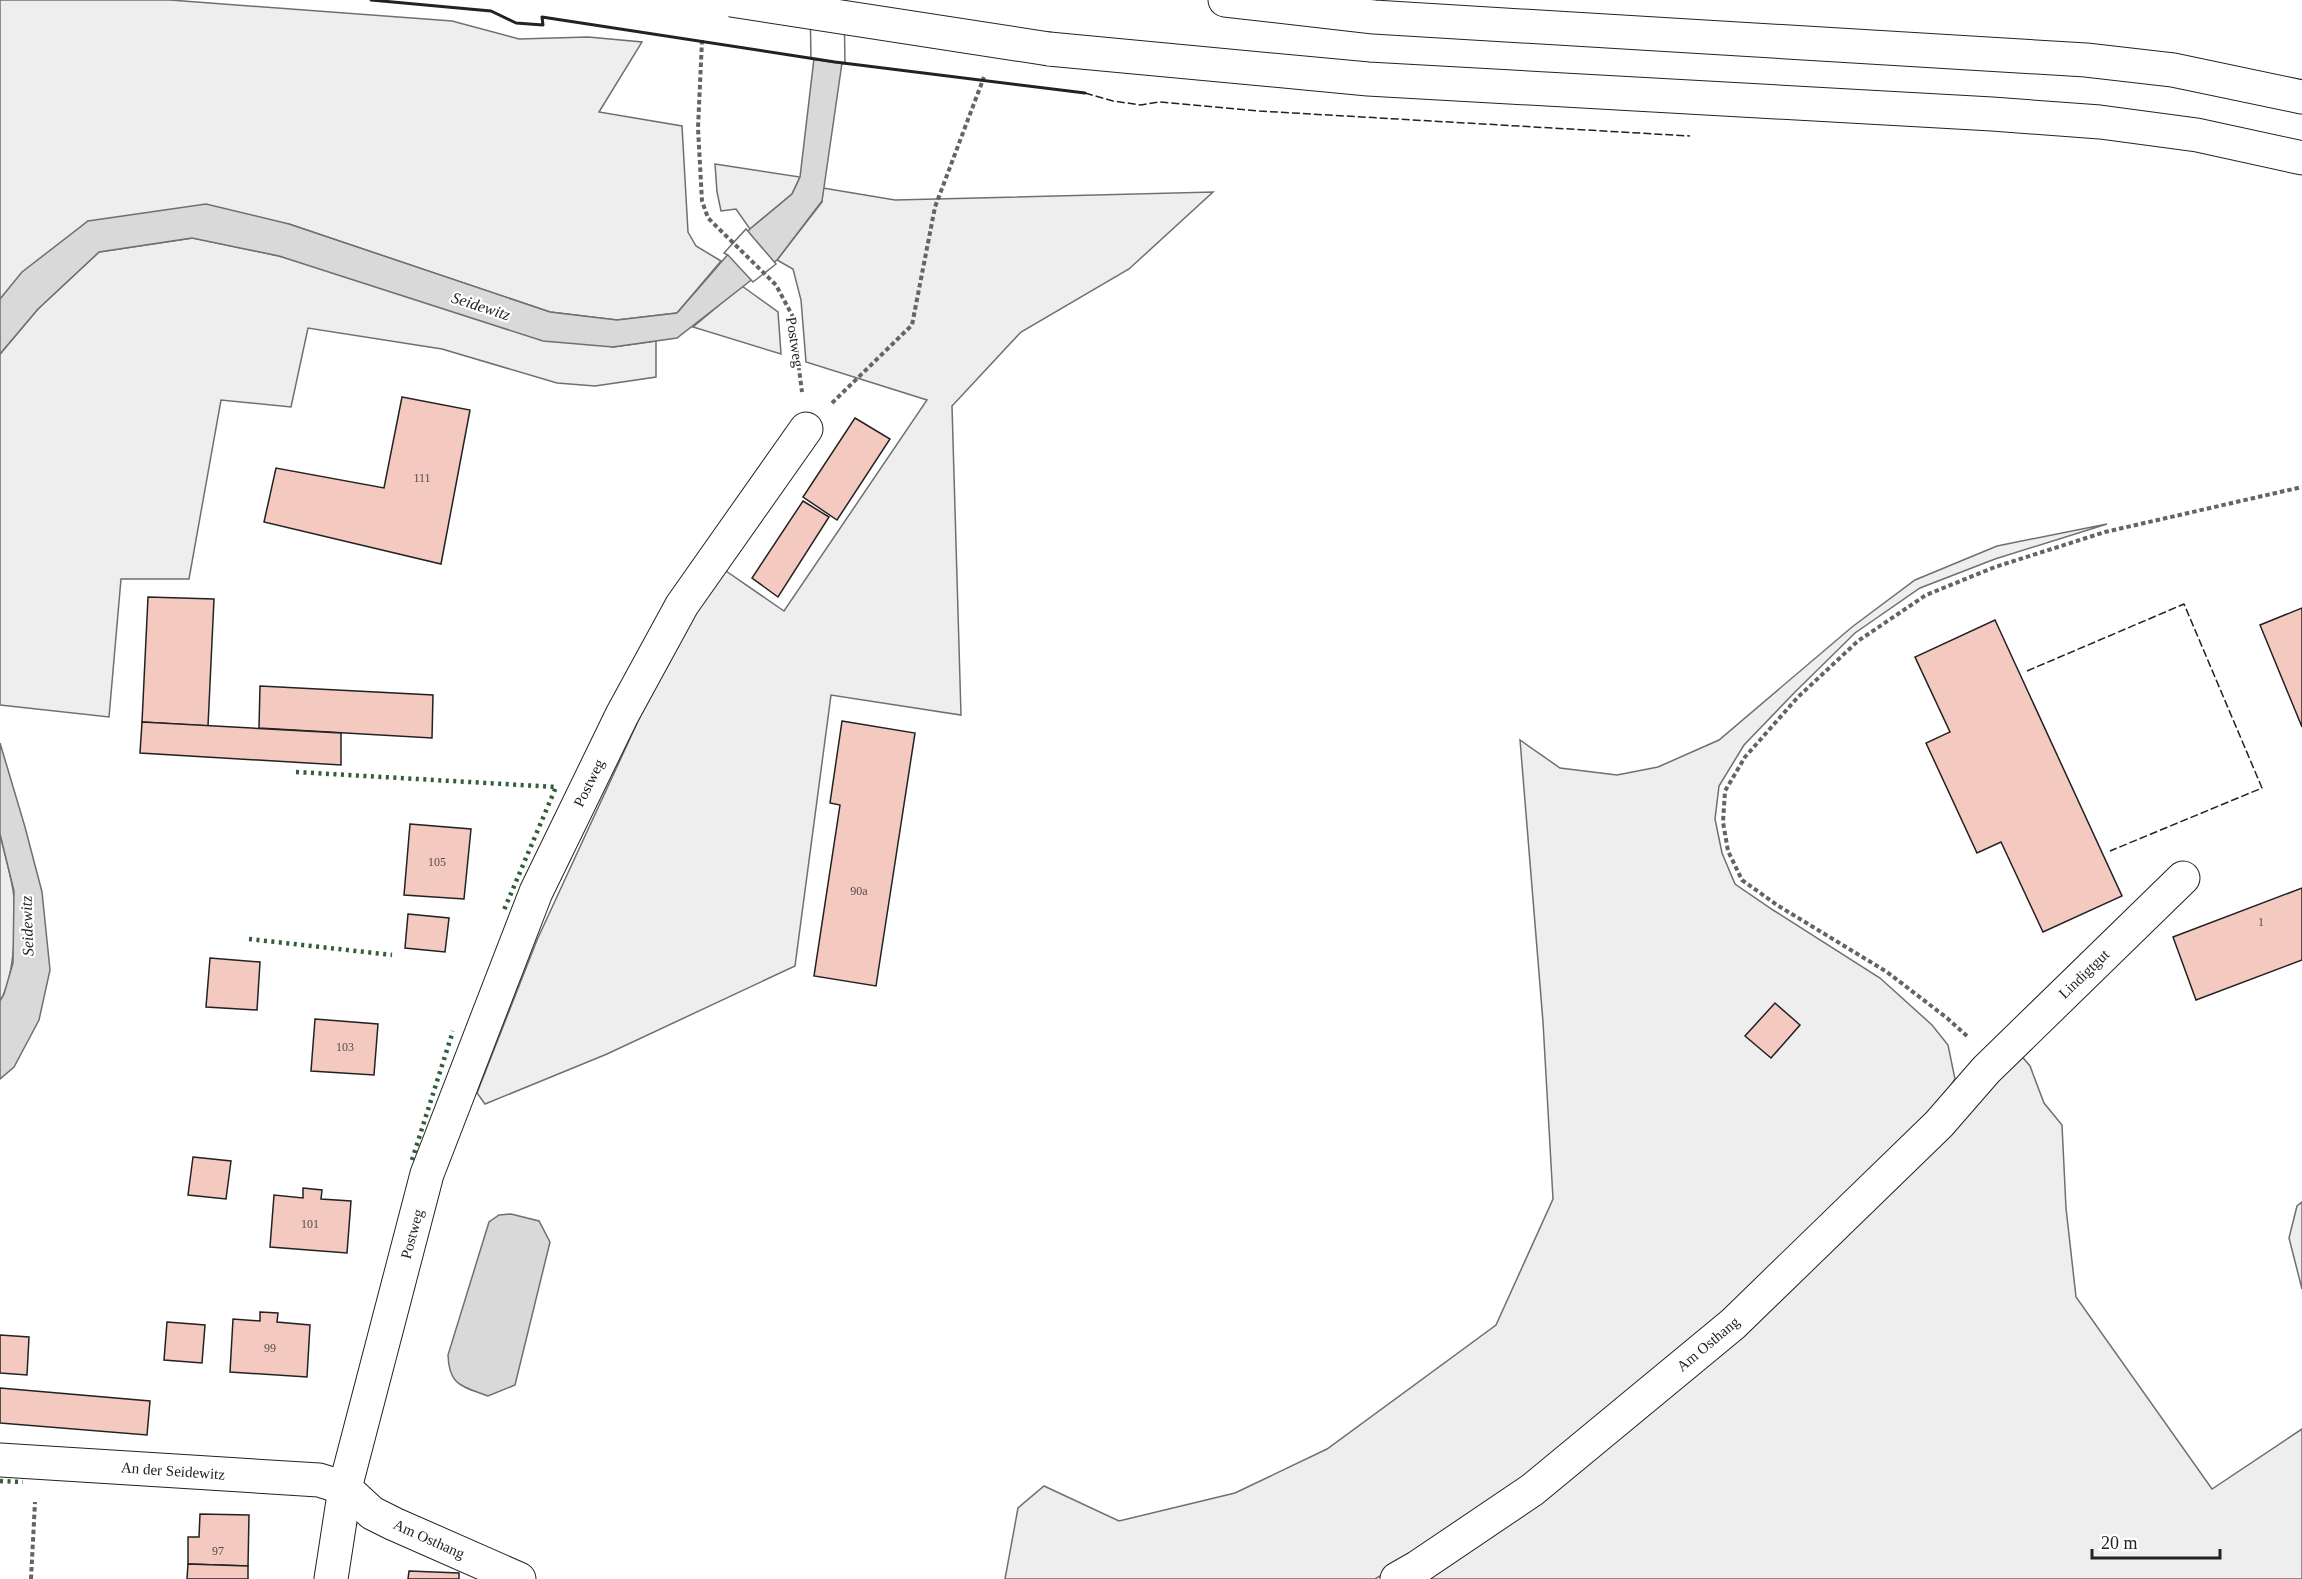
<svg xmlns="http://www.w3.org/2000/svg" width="2302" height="1579" viewBox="0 0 2302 1579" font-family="Georgia,serif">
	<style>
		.green { fill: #eee; stroke: #6f6f6f; stroke-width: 1.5 }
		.water { fill: #d9d9d9; stroke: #6f6f6f; stroke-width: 1.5 }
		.pier { fill: #fff; stroke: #6f6f6f; stroke-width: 1.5 }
		.building { fill: #f3c9c0; stroke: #222; stroke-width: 1.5 }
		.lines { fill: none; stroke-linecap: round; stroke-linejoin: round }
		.minor-casing { stroke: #222; stroke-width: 35 }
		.highway-casing { stroke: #222; stroke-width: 35 }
		.path { stroke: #646464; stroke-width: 4; stroke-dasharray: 4.5 3; stroke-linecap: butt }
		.minor { stroke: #fff; stroke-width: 33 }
		.highway { stroke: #fff; stroke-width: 33 }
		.highway-bridge-casing { stroke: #222; stroke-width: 35; stroke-linecap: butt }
		.highway-bridge { stroke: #fff; stroke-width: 33 }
		.hedge { stroke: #2f5e38; stroke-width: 4.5; stroke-dasharray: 3 4.5; stroke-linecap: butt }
		.fence { stroke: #222; stroke-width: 1.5; stroke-dasharray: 8 3; stroke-linecap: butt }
		.wall { stroke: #222; stroke-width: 3 }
		.labels { text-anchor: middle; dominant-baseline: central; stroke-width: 4.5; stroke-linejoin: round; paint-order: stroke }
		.number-label { font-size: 12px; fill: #564c4a }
		.street-label { font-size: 15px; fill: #222; stroke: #fff }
		.water-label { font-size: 16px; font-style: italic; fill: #222; stroke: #fff }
	</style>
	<rect width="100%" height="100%" fill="#fff"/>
	<g class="green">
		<polygon points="0,0 170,0 452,21 519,39 588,37 642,42 599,112 682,126 688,232 696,246 721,261 677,313 617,320 550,312 289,224 88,221 0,299"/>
		<polygon points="715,164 800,177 792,194 750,229 736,209 721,211 717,192"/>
		<polygon points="823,188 895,200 1213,192 1129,269 1021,332 952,406 961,715 831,695 795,966 607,1054 485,1104 477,1093 537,940 639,719 698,607 723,569 784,611 927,400 806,362 801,300 793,269 777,260 822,202"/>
		<polygon points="193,238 279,256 613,347 656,341 656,377 595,386 557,383 442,349 308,328 291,407 221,400 189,579 121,579 109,717 0,705 0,354 38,309 99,252"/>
		<polygon points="742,286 778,312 781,354 693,327"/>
		<polygon points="2107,524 1995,559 1920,588 1855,633 1795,692 1744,745 1719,786 1715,819 1722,853 1735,884 1773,910 1880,978 1932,1025 1948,1045 1955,1079 1928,1121 1729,1313 1528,1480 1418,1554 1375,1579 1005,1579 1018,1508 1044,1486 1119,1521 1235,1493 1327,1449 1496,1325 1553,1199 1543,1022 1520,740 1560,768 1617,775 1658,767 1719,740 1852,627 1915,580 1997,546"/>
		<path d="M0,834C4,852 10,871 13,890C17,917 15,978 0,1001Z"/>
		<polygon points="2019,1053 2030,1066 2044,1103 2062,1125 2066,1208 2076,1297 2212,1489 2302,1429 2302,1579 1413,1579 1424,1572"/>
		<polygon points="2302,1202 2302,1289 2289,1238 2297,1206"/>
	</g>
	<g class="water">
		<polygon points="815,50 843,56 822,201 777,260 677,338 613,347 543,341 279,256 192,238 99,252 38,309 0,354 0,299 22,272 88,221 206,204 289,224 550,312 617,320 677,313 750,229 792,194 800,177"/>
		<polygon points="0,743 25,827 42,892 50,970 39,1020 14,1067 0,1079 0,1001 4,994 13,963 14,891 0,834"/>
		<path d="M511,1214L539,1221L550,1242L515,1385L488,1396C462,1386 449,1386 448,1355L489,1222L499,1215Z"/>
	</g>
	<g class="pier">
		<polygon points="810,0 844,0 845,64 811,59"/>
		<polygon points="746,229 776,264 753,282 728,255 724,253"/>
	</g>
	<g class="building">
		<polygon points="402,397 470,410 441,564 264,522 276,468 384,488"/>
		<polygon points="855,418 890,439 837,520 803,497"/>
		<polygon points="803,501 829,517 778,597 752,578"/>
		<polygon points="148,597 214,599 208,726 142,722"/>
		<polygon points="2302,608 2302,727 2260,625"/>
		<polygon points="1995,620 2122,896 2043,932 2001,842 1977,853 1926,743 1950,732 1915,657"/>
		<polygon points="260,686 433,695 432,738 259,728"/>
		<polygon points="842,721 915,733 876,986 814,976 840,805 830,803"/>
		<polygon points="142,722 341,733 341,765 140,753"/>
		<polygon points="410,824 471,829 464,899 404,895"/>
		<polygon points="2302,888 2302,960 2196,1000 2173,937"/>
		<polygon points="408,914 449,918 445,952 405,948"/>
		<polygon points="210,958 260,962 257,1010 206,1007"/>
		<polygon points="1775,1003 1800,1025 1771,1058 1745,1036"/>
		<polygon points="315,1019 378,1024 374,1075 311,1071"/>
		<polygon points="193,1157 231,1161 226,1199 188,1195"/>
		<polygon points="303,1188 322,1190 321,1199 351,1201 347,1253 270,1247 274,1195 303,1198"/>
		<polygon points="260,1312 278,1313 277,1322 310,1325 307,1377 230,1372 233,1319 260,1321"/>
		<polygon points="167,1322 205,1325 202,1363 164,1360"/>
		<polygon points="0,1335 29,1337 27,1375 0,1373"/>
		<polygon points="0,1388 150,1401 147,1435 0,1423"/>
		<polygon points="200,1514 249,1515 248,1566 188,1564 188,1537 199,1537"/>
		<polygon points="188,1564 248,1566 248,1579 187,1579"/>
		<polygon points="409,1571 459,1573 459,1579 408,1579"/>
	</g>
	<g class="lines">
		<defs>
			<g id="minor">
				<polyline points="0,1460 319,1480 345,1488 372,1513 394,1524 519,1579"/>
				<polyline points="331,1579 345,1488 427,1174 536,892 622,715 682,605 806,429"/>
				<polyline points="1397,1579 1418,1567 1532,1490 1733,1324 1939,1124 1986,1070 2183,878"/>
			</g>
			<g id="highway">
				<polyline points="1225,0 1374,17 2086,60 2173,70 2302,97"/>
				<polyline points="1049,49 1368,79 1992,114 2100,122 2197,135 2302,158"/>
			</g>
		</defs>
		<use href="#minor" class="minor-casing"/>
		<use href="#highway" class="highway-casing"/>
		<g class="path">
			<polyline points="702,40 698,128 702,201 708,218 776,285 792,315 802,392"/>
			<polyline points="832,403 912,325 935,207 984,77"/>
			<polyline points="1967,1036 1947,1018 1887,972 1777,905 1742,880 1728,851 1723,822 1725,791 1745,757 1798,697 1858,641 1926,595 1995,567 2105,532 2302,487"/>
			<polyline points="31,1579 35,1502"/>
		</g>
		<use href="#minor" class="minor"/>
		<use href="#highway" class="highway"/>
		<defs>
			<polyline id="highway-bridge" points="731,0 1049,49"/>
		</defs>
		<use href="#highway-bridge" class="highway-bridge-casing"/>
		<use href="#highway-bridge" class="highway-bridge"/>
		<g class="hedge">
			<polyline points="296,772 556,787 504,910"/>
			<polyline points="249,939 392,955"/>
			<polyline points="412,1160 453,1031"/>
			<polyline points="0,1481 23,1482"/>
		</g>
		<g class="fence">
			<polyline points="1085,93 1113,101 1141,105 1159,102 1259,111 1690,136"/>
			<polyline points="2027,671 2184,604 2262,788 2110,851"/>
		</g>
		<polyline class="wall" points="371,0 491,11 516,23 543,25 542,17 835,62 1085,93"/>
	</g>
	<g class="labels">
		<g class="number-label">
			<text x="422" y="478">111</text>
			<text x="437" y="862">105</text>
			<text x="859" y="891">90a</text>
			<text x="2261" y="922">1</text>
			<text x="345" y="1047">103</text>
			<text x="310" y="1224">101</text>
			<text x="270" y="1348">99</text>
			<text x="218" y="1551">97</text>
		</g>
		<g class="street-label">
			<text transform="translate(795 342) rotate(81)">Postweg</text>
			<text transform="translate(589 783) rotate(-64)">Postweg</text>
			<text transform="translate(2084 974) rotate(-44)">Lindigtgut</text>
			<text transform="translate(412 1234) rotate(-75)">Postweg</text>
			<text transform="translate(1708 1344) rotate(-40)">Am Osthang</text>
			<text transform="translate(173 1471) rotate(4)">An der Seidewitz</text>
			<text transform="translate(429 1539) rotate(24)">Am Osthang</text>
		</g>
		<g class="water-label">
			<text transform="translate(481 306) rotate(18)">Seidewitz</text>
			<text transform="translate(27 926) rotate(-92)">Seidewitz</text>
		</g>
	</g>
	<path d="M2092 1549v9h128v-9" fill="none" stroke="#222222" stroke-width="3"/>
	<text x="2101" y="1549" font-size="18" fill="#222222" stroke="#ffffff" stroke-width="4.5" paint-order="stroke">20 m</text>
</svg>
